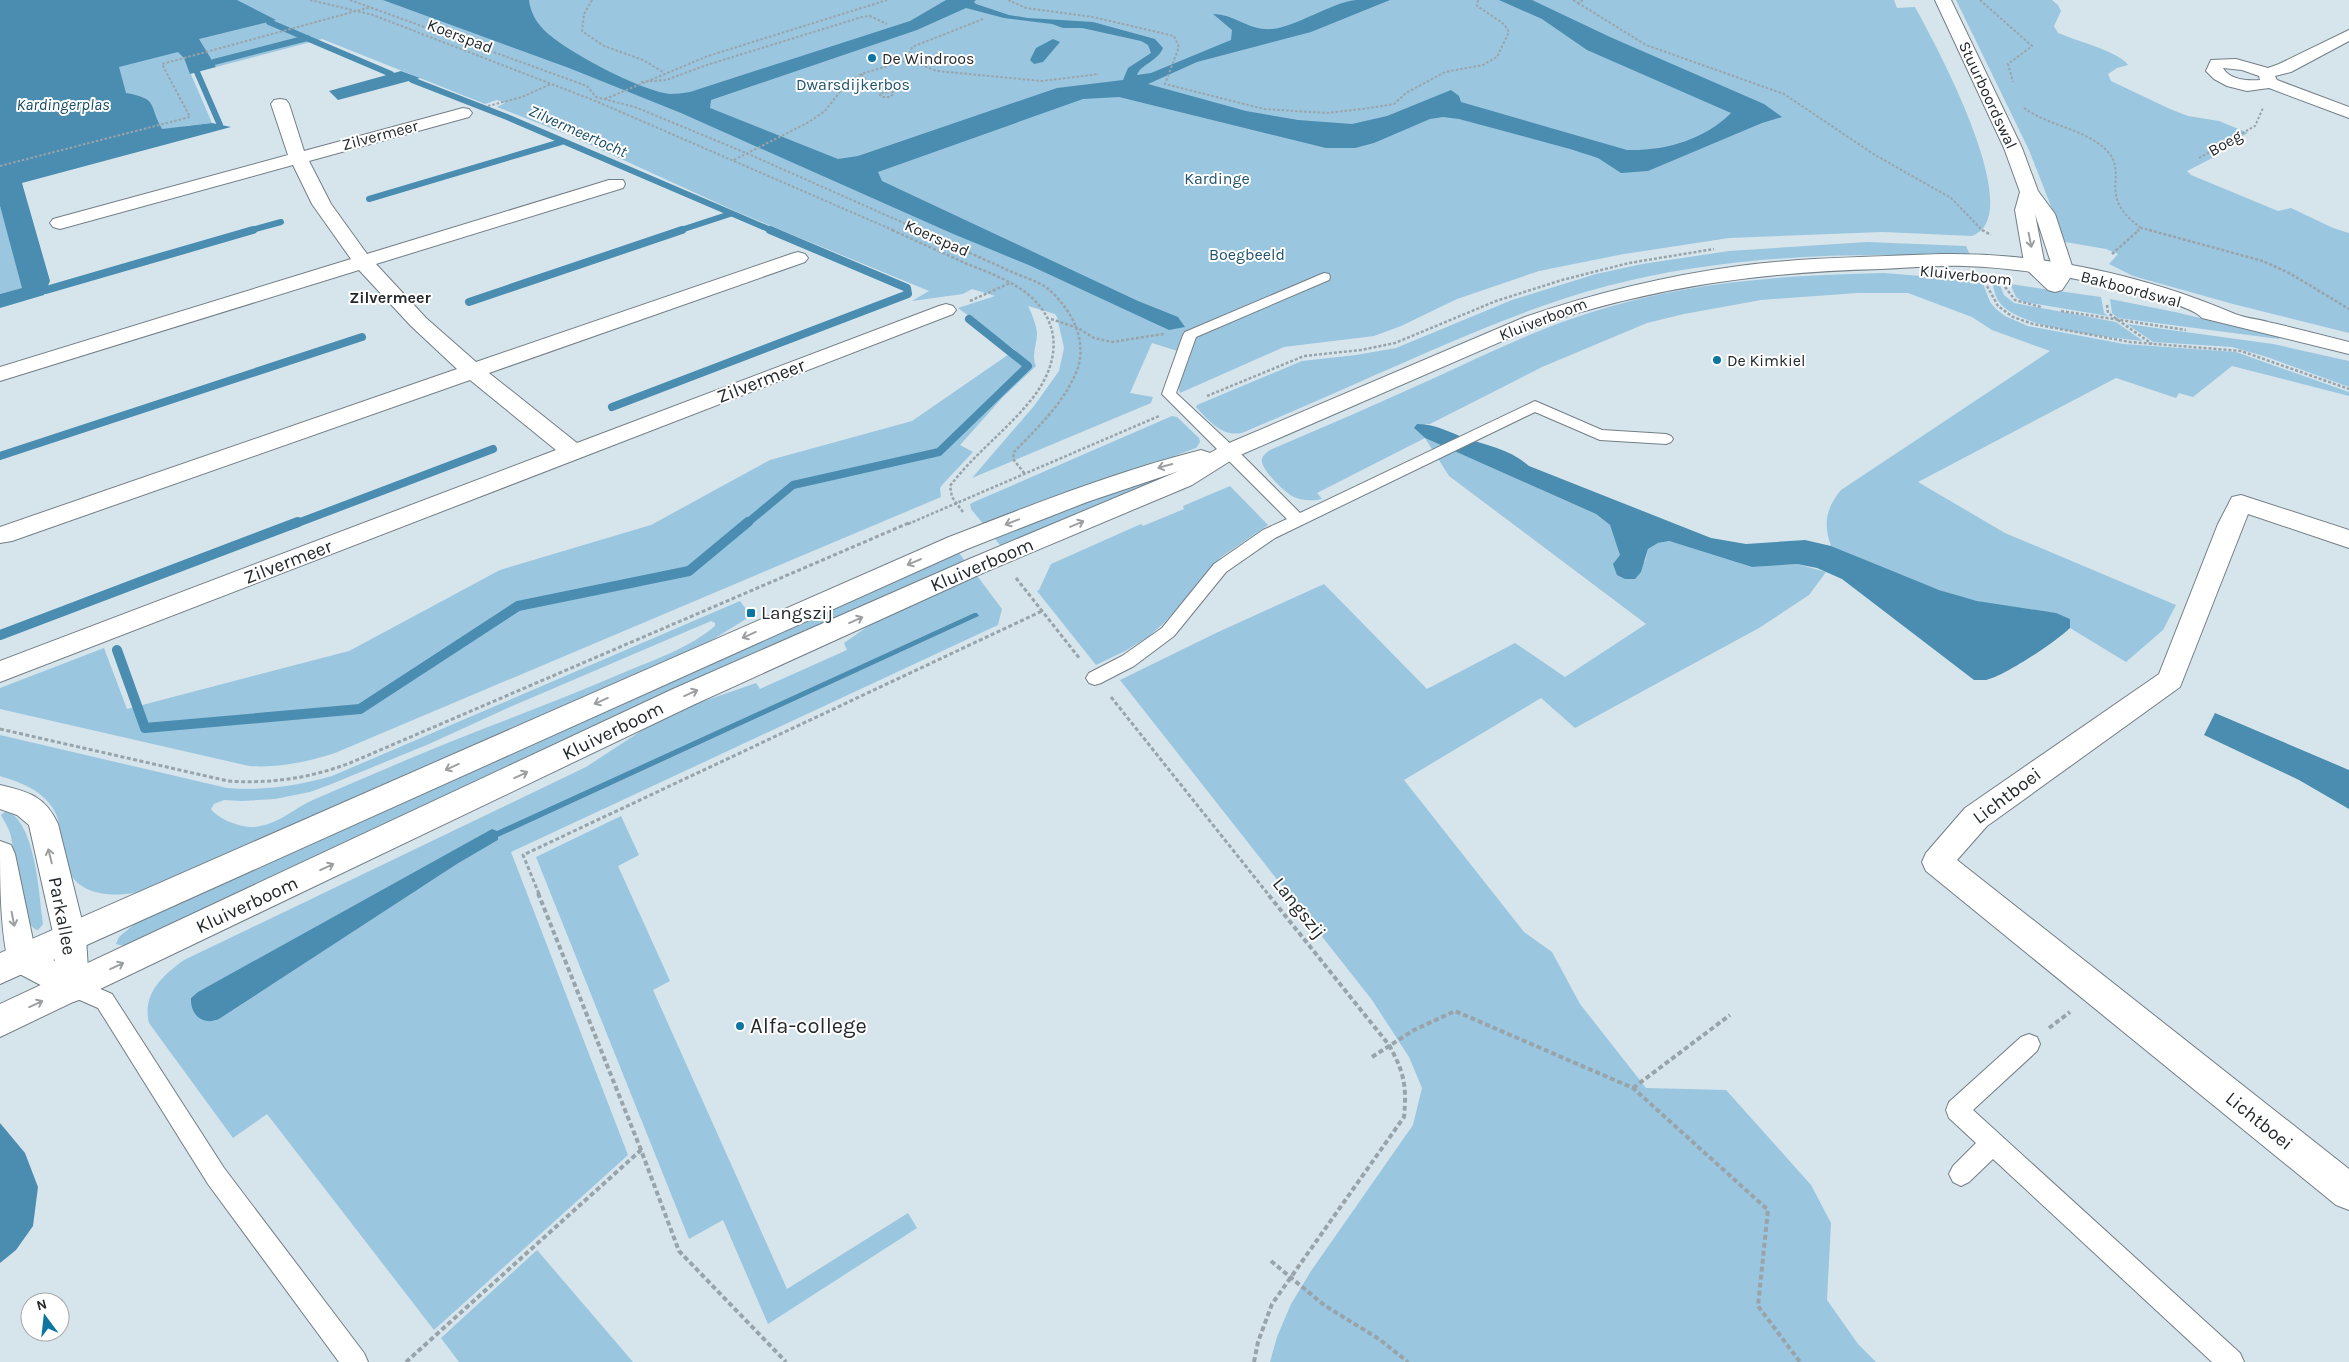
<svg xmlns="http://www.w3.org/2000/svg" width="2349" height="1362" viewBox="0 0 2349 1362" font-family="Karla,sans-serif">
	<style>
		.green { fill: #9bc6df; fill-rule: evenodd }
		.water { fill: #4a8db0; fill-rule: evenodd }
		.lines { fill: none; stroke-linecap: round; stroke-linejoin: round }
		.stream-far2 { stroke: #4a8db0; stroke-width: 6 }
		.stream-far1 { stroke: #4a8db0; stroke-width: 8 }
		.stream { stroke: #4a8db0; stroke-width: 10 }
		.service-casing { stroke: #737f87; stroke-width: 2 }
		.minor-casing { stroke: #737f87; stroke-width: 2 }
		.tertiary-casing { stroke: #737f87; stroke-width: 2 }
		.secondary-casing { stroke: #737f87; stroke-width: 2 }
		.path-far3 { stroke: #99a4aa; stroke-width: 2; stroke-dasharray: 2.5 2; stroke-linecap: butt }
		.path-far2 { stroke: #99a4aa; stroke-width: 2.5; stroke-dasharray: 3 2; stroke-linecap: butt }
		.path-far1 { stroke: #99a4aa; stroke-width: 3; stroke-dasharray: 4 2.5; stroke-linecap: butt }
		.path { stroke: #99a4aa; stroke-width: 4; stroke-dasharray: 5 3; stroke-linecap: butt }
		.service { fill: #fff; fill-rule: evenodd }
		.minor { fill: #fff; fill-rule: evenodd }
		.tertiary { fill: #fff; fill-rule: evenodd }
		.secondary { fill: #fff; fill-rule: evenodd }
		.oneway { stroke: #9c9fa0 }
		.poi-dot { fill: #0c76a1; stroke: #fff; stroke-width: 2 }
		.labels { text-anchor: middle; dominant-baseline: central; stroke-width: 4; stroke-linejoin: round; paint-order: stroke }
		.far-street-label { font-size: 16px; fill: #23292c; stroke: #fff }
		.far-poi-label { font-size: 16px; fill: #23292c; stroke: #fff; text-anchor: start }
		.far-park-label { font-size: 16px; fill: #21556f; stroke: #fff }
		.far-water-label { font-size: 16px; font-style: italic; fill: #154b64; stroke: #fff }
		.far-neighbourhood-label { font-size: 16px; font-weight: bold; fill: #23292c; stroke: #fff }
		.street-label { font-size: 19px; fill: #23292c; stroke: #fff }
		.poi-label { font-size: 19px; fill: #23292c; stroke: #fff; text-anchor: start }
		.near-poi-label { font-size: 22px; fill: #23292c; stroke: #fff; text-anchor: start }
	</style>
	<rect width="100%" height="100%" fill="#d6e4ec"/>
	<g class="green">
		<path d="M0,0H1894L1897,8L1915,7C1933,40 2030,216 1972,236L1883,232L1729,238L1624,254L1539,271L1457,299L1401,326L1374,336L1284,347L1180,393L1177,381L1187,354L1152,343L1130,393L1153,397L1151,403L972,478L1034,406L1059,371L1064,348L1057,317L1055,314L1028,306C1032,314 1036,324 1037,333C1037,345 1031,355 1036,366L1003,397L960,445L973,452L943,484L940,488L941,497L335,753C306,762 280,768 249,766L0,709V688L104,648L127,709L349,651L500,570L651,525L770,460L912,421L1015,350L958,308L995,296L972,289L963,294L912,301L929,291L737,212L571,136L497,107L505,103L497,100L485,104L322,39L216,67L211,59L187,65L212,123L185,126L0,175Z"/>
		<path d="M1956,0H2052L2058,5L2061,11L2054,26L2058,33C2074,40 2120,52 2128,65L2117,68L2108,74L2111,81L2170,109L2188,116L2219,121L2248,133L2214,151L2218,155L2187,171L2191,175L2278,211L2291,208L2333,228L2349,233V333L2233,304L2133,276L2109,264L2118,254L2106,249L2065,242L2029,150Z"/>
		<polygon points="0,206 23,288 0,294"/>
		<path d="M1867,242L1966,246L1971,257C1849,252 1726,255 1607,286C1527,307 1451,342 1375,375C1331,395 1286,414 1242,433C1222,437 1209,421 1196,407L1197,405L1302,361L1356,355L1396,348L1512,300L1596,274L1642,264L1729,251Z"/>
		<path d="M1884,273L1982,281L1990,302L1996,309L2005,316L2028,326L2124,344L2236,352L2349,392V396L2232,366L2193,397L2179,393L2176,398L2116,378L1918,482L2005,533L2176,605L2163,630L2126,662L2070,628V619C2040,607 2007,609 1977,601C1927,589 1878,566 1831,546C1823,524 1826,508 1841,490L2050,351L1992,330L1972,317L1908,293H1857L1761,300L1684,314L1647,323L1542,367L1430,424H1417L1415,429L1425,438L1596,514L1610,525L1621,555L1645,562L1648,549L1658,543L1669,541L1752,567L1797,564L1826,572L1809,595L1759,628L1575,728L1541,698L1404,780L1524,932L1552,952L1580,1004L1646,1088L1726,1090L1811,1185L1831,1223L1827,1300L1858,1344L1876,1362H1270L1277,1337L1291,1304L1311,1271L1413,1125L1422,1088L1409,1057L1372,1000L1120,680L1216,633L1324,584L1427,689L1515,643L1565,677L1646,624L1449,476L1425,438L1317,493L1322,499C1313,501 1303,501 1294,497C1286,494 1259,468 1262,459C1263,455 1267,452 1270,450C1324,427 1379,403 1432,379C1484,355 1535,330 1589,313C1684,282 1784,275 1884,273Z"/>
		<path d="M1992,282L1999,283L2004,295L2014,303L2116,322L2143,341C2110,337 2020,329 2000,303C1995,297 1994,289 1992,282Z"/>
		<polygon points="2010,284 2101,297 2104,313 2108,316 2024,302 2016,297"/>
		<polygon points="2110,299 2175,312 2280,337 2279,339 2118,318 2112,313"/>
		<polygon points="2127,324 2273,344 2349,361 2349,387 2267,357 2232,347 2153,342"/>
		<polygon points="1172,416 1177,417 1199,438 1200,442 1196,448 985,526 971,509 970,504 974,502"/>
		<polygon points="1164,474 1167,478 1003,549 992,535"/>
		<polygon points="1230,486 1268,525 1221,557 1165,622 1148,637 1125,651 1096,665 1037,591 1039,590 1051,564 1141,524 1143,526 1184,509 1183,506"/>
		<polygon points="957,550 967,564 124,946 116,944 119,937 138,921"/>
		<path d="M975,573L1002,609L998,625L511,852L628,1155L434,1330L267,1114L233,1138L149,1023C142,994 162,976 184,960L586,767L667,714L756,683L760,689L847,650L844,643L887,613ZM974,613L979,616L498,837V840L457,864L219,1019L214,1021L191,998L492,830L497,832Z"/>
		<path d="M740,601L751,616L702,646L154,888C120,899 71,901 63,855C60,840 62,821 52,807C40,789 19,782 0,776V735L227,788C264,791 296,786 332,776ZM711,621L715,623V626C689,648 656,659 625,672C547,706 467,733 390,767C364,778 338,789 313,800C293,809 279,824 255,827C242,828 219,820 211,809L214,804L224,800L242,801L275,799L310,792L329,785L429,744L510,707Z"/>
		<path d="M6,811C34,820 39,890 42,916L43,924L38,930C18,926 16,851 10,833C8,827 4,821 1,815Z"/>
		<polygon points="621,816 639,855 618,866 670,981 653,990 787,1289 908,1213 917,1228 768,1324 723,1220 689,1239 536,857"/>
		<polygon points="537,1250 633,1362 459,1362 441,1338"/>
	</g>
	<g class="water">
		<path d="M0,0H237L276,20L199,39L216,67L190,74L184,58L178,52L119,67L126,93C159,99 148,104 162,129L212,123L231,127L22,183L50,281L44,295L0,308V294L22,288L0,206Z"/>
		<path d="M383,0H529C530,11 536,22 544,30C565,51 641,91 670,94C676,94 683,93 690,92L910,21L946,0H976L974,2L976,4L1009,15L1028,18L1093,22L1155,39L1163,48C1157,62 1141,64 1137,75L1151,73L1231,40L1232,30L1213,14C1235,14 1248,31 1272,29C1296,27 1330,3 1356,0C1367,0 1379,0 1390,0L1311,32L1197,62L1148,84L1246,111L1298,120L1352,124L1387,116L1451,90L1459,96L1461,102L1627,150C1665,151 1704,140 1731,113L1587,50L1542,19L1499,0H1532L1610,37L1764,104L1782,117L1762,123L1648,171L1621,173L1598,158L1570,149L1459,119L1443,117L1430,119L1374,143L1355,148H1326L1119,97L1083,99L878,172L882,181L1138,301L1178,317L1185,327L1169,330L1031,266L951,233L681,113L569,68ZM966,8L1004,18L1052,24L1063,28H1082L1141,41L1148,45L1151,53L1128,68L1123,80L1057,88L858,156L838,159L710,108L711,100L917,30Z"/>
		<polygon points="1053,39 1060,42 1043,62 1034,64 1030,60 1036,48"/>
		<polygon points="401,71 420,78 338,100 329,91"/>
		<path d="M1417,424C1435,424 1449,432 1465,438C1488,446 1510,449 1529,466L1711,538L1746,544L1805,540L1831,546L1939,590L1977,601L2056,613L2070,619V628C2057,641 2003,677 1986,680C1983,680 1978,680 1974,680L1842,579L1817,568L1797,564L1752,567L1669,541L1658,543L1648,549L1641,572L1635,579H1625L1617,575L1613,564L1620,555L1610,525L1596,514L1425,438L1414,428Z"/>
		<path d="M974,613H977L979,616L498,837V840L457,864L219,1019C203,1026 190,1015 191,998L198,992L492,829L497,831Z"/>
		<polygon points="2215,713 2349,770 2349,809 2299,780 2204,735"/>
		<polygon points="0,1123 25,1153 38,1187 33,1226 16,1250 0,1263"/>
	</g>
	<g class="lines">
		<g class="stream-far2">
			<polyline points="269,22 391,74"/>
			<polyline points="214,62 307,38"/>
			<polyline points="197,72 220,125"/>
			<polyline points="412,80 507,117 773,231"/>
			<polyline points="369,199 561,142"/>
			<polyline points="248,231 281,222"/>
			<polyline points="678,231 730,214"/>
		</g>
		<g class="stream-far1">
			<polyline points="46,290 253,230"/>
			<polyline points="469,302 682,230"/>
			<polyline points="612,407 908,294 907,288 770,230"/>
			<polyline points="0,456 362,337"/>
			<polyline points="295,524 493,449"/>
			<polyline points="746,524 793,485 939,452 1028,366 969,319"/>
		</g>
		<g class="stream">
			<polyline points="0,635 298,522"/>
			<polyline points="117,650 145,728 360,709 518,606 689,571 748,522"/>
		</g>
		<defs>
			<g id="service">
				<polygon points="1324,273 1329,274 1330,277 1329,280 1196,337 1176,393 1235,448 1300,513 1535,401 1602,430 1666,434 1671,436 1673,439 1671,442 1666,444 1600,440 1535,412 1275,538 1226,572 1174,636 1134,666 1101,683 1095,685 1089,683 1086,678 1089,673 1122,656 1162,628 1214,564 1263,530 1287,519 1162,394 1183,335 1185,332"/>
				<polygon points="73,977 112,994 224,1168 364,1353 368,1362 339,1362 208,1184 98,1008 66,994 63,987 66,980"/>
				<polygon points="2029,1034 2037,1037 2040,1044 2037,1051 1973,1110 2240,1353 2244,1362 2212,1362 1993,1159 1969,1182 1961,1186 1953,1182 1949,1174 1953,1166 1976,1143 1949,1118 1946,1110 1949,1102 2021,1037"/>
			</g>
			<g id="minor">
				<path d="M2349,30V41L2291,72L2275,76L2277,80L2349,107V118L2269,88L2247,91L2227,86L2214,79L2206,71L2211,60L2236,59L2268,68L2279,64ZM2223,68L2242,70L2259,76L2260,80C2248,81 2229,80 2223,68Z"/>
				<polygon points="280,99 286,100 289,104 304,151 463,108 469,109 472,113 469,117 309,161 331,204 367,254 609,180 623,180 625,184 623,188 376,264 426,318 476,362 791,254 798,252 805,254 808,258 805,262 489,373 577,443 939,306 946,304 953,306 956,310 953,314 0,682 0,661 556,450 470,380 12,541 0,543 0,527 457,369 411,326 359,270 0,381 0,367 351,259 312,204 293,165 60,229 53,227 50,223 53,219 288,155 271,104 274,100"/>
				<polygon points="2241,495 2349,530 2349,548 2248,514 2180,687 1987,826 1957,860 2349,1169 2349,1210 2336,1205 1926,871 1922,862 1926,853 1965,808 2159,674 2218,524 2232,497"/>
				<path d="M0,785C29,792 45,796 58,824L86,937L89,987L85,998L73,1002L10,969C0,933 0,880 0,841L11,845L15,854L35,950L55,961L54,937L29,825L17,815L0,809Z"/>
			</g>
			<path id="tertiary" d="M1935,0H1951L2022,148L2038,191L2055,214L2074,272L2062,290L2055,292L2048,290L2025,268L2015,210L2020,192L2004,148ZM2035,214L2054,272L2053,273L2045,266Z"/>
			<path id="secondary" d="M1940,254C2039,252 2145,275 2235,314C2245,318 2257,319 2268,322C2295,328 2322,335 2349,342V354L2202,318C2194,307 2150,297 2135,293C2080,278 2022,268 1964,266C1936,265 1909,268 1881,269C1760,272 1654,287 1539,325L1238,456L1192,485L985,572L693,705L0,1037V1004L673,689L967,560L1179,471L1087,502L967,549L0,984V953L949,537C1032,505 1114,472 1201,450L1210,453L1222,446L1525,317C1595,293 1665,276 1739,266C1805,257 1873,257 1940,254Z"/>
		</defs>
		<use href="#service" class="service-casing"/>
		<use href="#minor" class="minor-casing"/>
		<use href="#tertiary" class="tertiary-casing"/>
		<use href="#secondary" class="secondary-casing"/>
		<g class="path-far3">
			<polyline points="310,0 373,15 598,102 895,231"/>
			<polyline points="350,0 587,86 596,97 635,107 746,153 922,231"/>
			<polyline points="592,0 584,14 582,31 604,46 643,60 663,72"/>
			<polyline points="1008,0 1026,8 1093,17 1174,36 1179,47 1165,84 1264,109 1327,113 1363,109 1394,104 1406,93 1445,72 1483,65 1497,57 1509,32 1504,24 1477,6 1478,0"/>
			<polyline points="1573,0 1578,3 1583,0"/>
			<polyline points="1980,0 2032,46 2008,64 2013,82"/>
			<polyline points="1578,3 1646,45 1784,94 1875,155 1951,198 1983,231"/>
			<polyline points="983,19 912,47 908,60 937,71 1042,81 1099,74"/>
			<polyline points="861,74 870,84 877,82 882,92"/>
			<polyline points="641,82 666,80 707,65 862,17 870,16 887,24"/>
			<polygon points="892,91 894,93 890,97 882,97 879,94"/>
			<polyline points="605,99 708,56 887,0"/>
			<polyline points="488,106 522,97 551,84"/>
			<path d="M2024,108C2050,127 2088,129 2109,153C2122,168 2111,186 2118,202C2122,213 2132,221 2141,228"/>
			<polyline points="2199,158 2255,126 2263,108"/>
			<polyline points="734,160 809,122 825,111 843,88 861,74 908,60"/>
			<polyline points="0,166 190,117 162,64 371,7"/>
			<polyline points="2137,231 2141,228 2154,231"/>
		</g>
		<g class="path-far2">
			<path d="M892,230C916,241 941,252 965,263C980,269 996,275 1011,283C1061,310 1066,357 1031,400C1006,431 974,454 950,486L952,497L963,512"/>
			<path d="M919,230C950,244 981,258 1012,272C1023,277 1038,281 1047,288C1072,309 1090,343 1075,375C1062,405 1036,429 1014,452L1013,459L1025,474"/>
			<polyline points="1982,230 1991,235"/>
			<polyline points="2149,230 2263,261 2291,274 2349,309"/>
			<polyline points="2112,254 2139,230"/>
			<polyline points="1987,286 1998,306 2013,317 2033,324 2130,342 2241,351 2349,389"/>
			<polyline points="2005,287 2015,300 2041,307"/>
			<polyline points="970,301 1010,283"/>
			<polyline points="2107,305 2108,313 2152,344"/>
			<polyline points="2061,311 2186,330"/>
			<polyline points="1051,319 1078,328 1094,338 1112,342 1164,334"/>
			<polyline points="1207,396 1304,356 1361,350 1395,343 1496,301 1562,280 1629,263 1714,249"/>
			<polyline points="908,524 1159,416"/>
		</g>
		<g class="path-far1">
			<polyline points="1016,578 1080,659"/>
			<polyline points="1111,697 1268,894"/>
			<path d="M0,729L228,781C271,784 310,778 350,763L911,522"/>
			<polyline points="539,894 523,855 1042,611"/>
		</g>
		<g class="path">
			<polyline points="538,893 641,1150"/>
			<polyline points="2049,1028 2070,1012"/>
			<polyline points="1372,1057 1414,1030 1455,1011 1633,1088 1768,1210 1758,1306 1800,1362"/>
			<polyline points="1633,1088 1730,1015"/>
			<polyline points="1271,1261 1324,1305 1379,1339 1408,1362"/>
			<polyline points="406,1362 641,1150 679,1251 786,1362"/>
			<path d="M1254,1362L1258,1342L1272,1304L1404,1117C1407,1086 1404,1072 1389,1045L1267,893"/>
		</g>
		<use href="#service" class="service"/>
		<use href="#minor" class="minor"/>
		<use href="#tertiary" class="tertiary"/>
		<use href="#secondary" class="secondary"/>
	</g>
	<defs><path id="oneway-shaft" d="M-6 0H5M1.5-3L5.5 0L1.5 3" fill="none" stroke-width="1.6" stroke-linecap="round" stroke-linejoin="round" transform="scale(1.25)"/></defs>
	<g class="oneway">
		<use href="#oneway-shaft" transform="translate(2030 240) rotate(79)"/>
		<use href="#oneway-shaft" transform="translate(1165 466) rotate(165)"/>
		<use href="#oneway-shaft" transform="translate(1012 522) rotate(159)"/>
		<use href="#oneway-shaft" transform="translate(1077 524) rotate(-23)"/>
		<use href="#oneway-shaft" transform="translate(914 562) rotate(157)"/>
		<use href="#oneway-shaft" transform="translate(856 620) rotate(-24)"/>
		<use href="#oneway-shaft" transform="translate(749 635) rotate(156)"/>
		<use href="#oneway-shaft" transform="translate(691 693) rotate(-24)"/>
		<use href="#oneway-shaft" transform="translate(601 701) rotate(156)"/>
		<use href="#oneway-shaft" transform="translate(452 767) rotate(156)"/>
		<use href="#oneway-shaft" transform="translate(521 775) rotate(-25)"/>
		<use href="#oneway-shaft" transform="translate(50 856) rotate(-104)"/>
		<use href="#oneway-shaft" transform="translate(327 867) rotate(-25)"/>
		<use href="#oneway-shaft" transform="translate(13 919) rotate(79)"/>
		<use href="#oneway-shaft" transform="translate(117 966) rotate(-25)"/>
		<use href="#oneway-shaft" transform="translate(36 1004) rotate(-25)"/>
	</g>
	<g class="poi-dot">
		<circle cx="872" cy="58" r="5"/>
		<circle cx="1717" cy="360" r="5"/>
		<rect x="746" y="608" width="10" height="10" rx="2.5"/>
		<circle cx="740" cy="1026" r="5"/>
	</g>
	<g class="labels">
		<g class="far-street-label">
			<text transform="translate(460 36) rotate(21)">Koerspad</text>
			<text transform="translate(1988 95) rotate(65)">Stuurboordswal</text>
			<text transform="translate(380 135) rotate(-15)">Zilvermeer</text>
			<text transform="translate(2225 143) rotate(-30)">Boeg</text>
			<text transform="translate(937 238) rotate(24)">Koerspad</text>
			<text transform="translate(1966 275) rotate(6)">Kluiverboom</text>
			<text transform="translate(2131 289) rotate(15)">Bakboordswal</text>
			<text transform="translate(1543 319) rotate(-21)">Kluiverboom</text>
		</g>
		<g class="far-poi-label">
			<text x="882" y="58">De Windroos</text>
			<text x="1727" y="360">De Kimkiel</text>
		</g>
		<g class="far-park-label">
			<text x="853" y="84">Dwarsdijkerbos</text>
			<text x="1217" y="178">Kardinge</text>
			<text x="1247" y="254">Boegbeeld</text>
		</g>
		<g class="far-water-label">
			<text x="63" y="104">Kardingerplas</text>
			<text transform="translate(578 131) rotate(24)">Zilvermeertocht</text>
		</g>
		<g class="far-neighbourhood-label">
			<text x="390" y="297">Zilvermeer</text>
		</g>
		<g class="street-label">
			<text transform="translate(761 381) rotate(-21)">Zilvermeer</text>
			<text transform="translate(288 562) rotate(-21)">Zilvermeer</text>
			<text transform="translate(982 565) rotate(-23)">Kluiverboom</text>
			<text transform="translate(613 731) rotate(-26)">Kluiverboom</text>
			<text transform="translate(2007 796) rotate(-37)">Lichtboei</text>
			<text transform="translate(247 905) rotate(-25)">Kluiverboom</text>
			<text transform="translate(1299 908) rotate(51)">Langszij</text>
			<text transform="translate(62 916) rotate(79)">Parkallee</text>
			<text transform="translate(2259 1121) rotate(39)">Lichtboei</text>
		</g>
		<g class="poi-label">
			<text x="761" y="613">Langszij</text>
		</g>
		<g class="near-poi-label">
			<text x="750" y="1026">Alfa-college</text>
		</g>
	</g>
	<g transform="translate(45 1317) rotate(345)"><circle r="24" fill="#ffffff" stroke="#a7a9ab"/>
	<path d="M0-4L9 19L0 12L-9 19Z" fill="#0c76a1"/>
	<text y="-8" font-size="14" font-weight="bold" text-anchor="middle" fill="#23292c">N</text>
	</g>
</svg>
